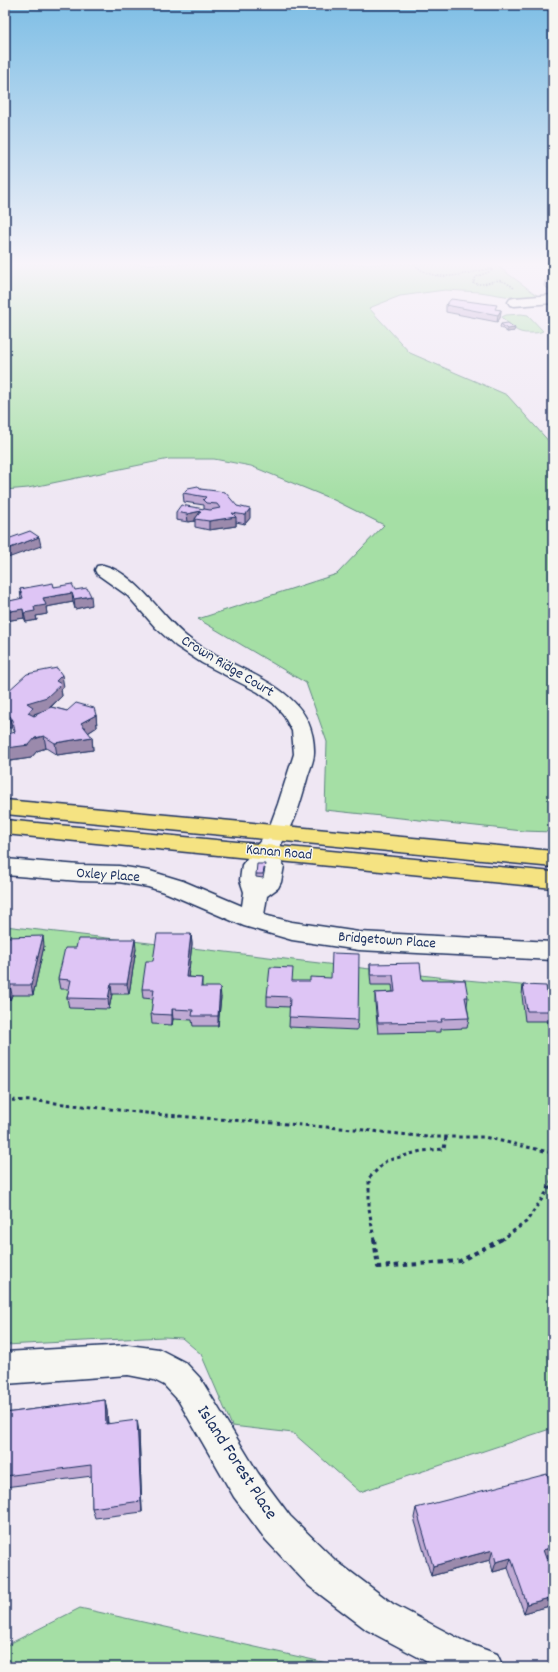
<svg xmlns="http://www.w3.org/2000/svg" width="558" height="1672" viewBox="0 0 558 1672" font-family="Dekko,sans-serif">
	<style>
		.green { fill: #a5dfa5; stroke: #608782 }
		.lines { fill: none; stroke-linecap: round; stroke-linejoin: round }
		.minor-casing { stroke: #1b2f5e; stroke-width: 3 }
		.major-casing { stroke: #1b2f5e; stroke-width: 3 }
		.path-far2 { stroke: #1b2f5e; stroke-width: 1.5; stroke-dasharray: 1.5 1.5; stroke-linecap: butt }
		.path-far1 { stroke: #1b2f5e; stroke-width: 3; stroke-dasharray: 3.5 3.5; stroke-linecap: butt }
		.path { stroke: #1b2f5e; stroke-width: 4; stroke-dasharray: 4.5 4.5; stroke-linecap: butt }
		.minor { fill: #f6f6f2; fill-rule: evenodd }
		.major { fill: #f5e382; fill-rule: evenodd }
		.wall { fill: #bfa9d3; stroke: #1b2f5e; fill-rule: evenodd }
		.shaded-wall { fill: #9b8aac; stroke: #1b2f5e }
		.building { fill: #dec5f5; stroke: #1b2f5e }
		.labels { text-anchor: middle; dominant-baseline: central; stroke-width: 3; stroke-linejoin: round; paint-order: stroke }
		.street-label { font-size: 15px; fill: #1b2f5e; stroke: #f6f6f2 }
		.near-street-label { font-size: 18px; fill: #1b2f5e; stroke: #f6f6f2 }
	</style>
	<rect width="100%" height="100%" fill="#efe7f3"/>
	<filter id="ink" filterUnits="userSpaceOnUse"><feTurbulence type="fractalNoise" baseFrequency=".025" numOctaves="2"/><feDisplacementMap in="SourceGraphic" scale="8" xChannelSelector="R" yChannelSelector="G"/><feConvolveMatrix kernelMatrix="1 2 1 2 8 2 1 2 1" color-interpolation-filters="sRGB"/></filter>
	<g filter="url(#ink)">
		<g class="green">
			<polygon points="5,264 495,264 538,296 511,297 480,292 445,290 400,296 369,308 410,353 507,395 553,446 553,832 523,831 325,810 327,742 306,683 198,619 337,574 384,525 334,500 251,466 214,459 169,459 28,488 5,490"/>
			<path d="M521,314L528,315L543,331C539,333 535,333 530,333C516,334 511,326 502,317L506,315Z"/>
			<polygon points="5,926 455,979 553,988 553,1428 360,1492 293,1433 232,1426 201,1354 182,1338 164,1337 5,1345"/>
			<polygon points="80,1608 345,1667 5,1667 5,1646"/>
		</g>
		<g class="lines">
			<defs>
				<g id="minor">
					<polygon points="553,295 553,303 514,306 510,305 508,302 510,299 514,298"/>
					<path d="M103,565C136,573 161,616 187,637C230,672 316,683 314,753C314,761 309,771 307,779C299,807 294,828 276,851L284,866L281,882L278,888L267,896L264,915L292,922L359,932L553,942V960L359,950L292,940L244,926L167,893L148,887L119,882L80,881L5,875V859L80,865L119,866L150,871L183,881L242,906L244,892L240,880L242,865L268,831L278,804L294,754L292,731L283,714L273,703L258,692L202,663L176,646L156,628L128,596L97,574L95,570L97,566Z"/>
					<polygon points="128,1345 159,1349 186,1363 200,1378 258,1473 290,1516 335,1560 393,1604 467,1643 497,1654 503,1667 437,1667 367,1630 309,1586 266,1540 234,1497 178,1400 164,1385 154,1380 128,1375 5,1384 5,1352"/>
				</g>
				<g id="major">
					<polygon points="5,800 553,851 553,867 5,814"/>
					<polygon points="5,820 553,872 553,888 5,834"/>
				</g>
			</defs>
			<use href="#minor" class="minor-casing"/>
			<use href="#major" class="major-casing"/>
			<path class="path-far2" d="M414,264C437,286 464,272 491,269L493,270L476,277L473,283C492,288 495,271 515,289"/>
			<g class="path-far1">
				<polyline points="5,1100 37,1101 164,1115 354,1129 427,1137 484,1137 553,1153"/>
				<polyline points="374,1240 369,1208 369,1178 386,1161 421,1151 444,1149 446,1137"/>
				<polyline points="501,1240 526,1222 548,1190 553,1177"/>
			</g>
			<polyline class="path" points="374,1239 378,1267 460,1261 502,1239"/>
			<use href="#minor" class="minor"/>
			<use href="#major" class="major"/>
		</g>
		<g class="wall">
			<polygon points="553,280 549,289 544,286 545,281"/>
			<polygon points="446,305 501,310 500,318 497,322 446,312"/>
			<polygon points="501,324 514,331 507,332 500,327"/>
			<polygon points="200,489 237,506 250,518 245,524 236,522 236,526 209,530 195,527 195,521 188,522 176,520 176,512 204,509 204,505 184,502 183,493"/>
			<polygon points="54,587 75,590 92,605 75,609 73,602 46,607 47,614 36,616 37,620 26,622 24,618 5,621 5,602 21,599 20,589"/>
			<path d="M64,687L61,689L62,696L51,707L67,711L96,715L97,727L88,733L92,737L93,750L57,755L46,748L37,751L31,758L10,761L15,732L12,728L5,697ZM43,711L35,716L34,714Z"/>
			<polygon points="265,868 263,878 256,877 256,874"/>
			<polygon points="191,934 192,944 188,977 202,978 202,987 221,997 218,1026 193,1026 192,1020 173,1019 172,1025 152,1024 151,1014 153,999 143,998 142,989"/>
			<polygon points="5,937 44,946 33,995 12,995 10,1000 5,1000"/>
			<polygon points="136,949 129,994 112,994 109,1009 69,1008 67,998 69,989 60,989 58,979"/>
			<polygon points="370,964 422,980 468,997 467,1006 469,1018 467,1028 441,1029 441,1032 378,1033 375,1003 375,993 393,992 392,985 371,985 370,974"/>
			<polygon points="293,981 358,1020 357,1030 289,1027 290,1007 267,1006 267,996"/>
			<polygon points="523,985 547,993 553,993 553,1057 548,1021 525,1021 522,995"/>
			<polygon points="105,1400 107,1411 108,1423 139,1431 142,1512 95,1518 92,1508 92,1476 5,1487 5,1413"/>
			<polygon points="553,1490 553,1556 546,1558 553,1577 553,1605 524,1613 508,1568 493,1572 490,1560 431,1576 414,1518 416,1508"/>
		</g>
		<g class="shaded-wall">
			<polygon points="553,284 553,289 549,289 550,285"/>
			<polygon points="501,310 500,318 497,322 498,315"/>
			<polygon points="515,328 514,331 507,332 507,329"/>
			<polygon points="250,509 250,518 245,524 245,515"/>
			<polygon points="201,511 195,519 195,521 188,522 187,514"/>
			<polygon points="236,517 236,526 209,530 209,521"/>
			<polygon points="39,537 41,546 5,559 5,550"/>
			<polygon points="72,593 73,602 46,607 47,614 36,616 37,620 26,622 24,613 34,607 43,598"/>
			<polygon points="91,596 92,605 75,609 74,599"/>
			<polygon points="23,609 24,618 5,621 5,612"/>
			<polygon points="62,675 64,687 61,689 62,696 48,709 34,714 35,719 28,713 27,703 56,681"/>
			<polygon points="9,715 12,728 5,728 5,716"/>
			<polygon points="96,715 97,727 83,736 81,723"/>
			<polygon points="44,736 46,748 37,751 31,758 10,761 7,748"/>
			<polygon points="92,737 93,750 57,755 55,743"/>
			<polygon points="191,934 192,944 187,987 186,977"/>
			<polygon points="43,936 44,946 33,995 31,985"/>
			<polygon points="135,939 136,949 129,994 127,984"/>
			<polygon points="111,984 112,994 109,1009 108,999"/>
			<polygon points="10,985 12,995 10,1000 8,990"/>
			<polygon points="220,987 221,997 218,1026 218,1016"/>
			<polygon points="172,1009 173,1019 172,1025"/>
			<polygon points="105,1400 107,1411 108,1435 106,1424"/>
			<polygon points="137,1420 139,1431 142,1512 141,1501"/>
			<polygon points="553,1547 553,1556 540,1560 543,1550"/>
			<polygon points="493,1550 490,1560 431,1576 433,1566"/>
			<polygon points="511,1558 508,1568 493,1572 496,1562"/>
			<polygon points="553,1597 553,1605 524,1613 527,1604"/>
		</g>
		<g class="building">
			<polygon points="553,280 553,284 550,285 545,281"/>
			<polygon points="451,299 497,305 495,309 501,310 498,315 446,305"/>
			<polygon points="508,323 515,328 507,329 501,324"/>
			<polygon points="198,486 200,489 225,492 237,506 250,509 245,515 232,513 236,517 209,521 195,519 201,511 187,514 176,512 181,505 210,510 220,508 217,504 206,503 203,500 206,497 183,493 188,488"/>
			<polygon points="30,531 39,537 5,550 5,540"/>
			<polygon points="53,583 54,587 72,584 75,590 87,588 91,596 74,599 72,593 43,598 46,605 34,607 35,611 24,613 23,609 5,612 5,602 23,598 20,589"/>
			<polygon points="57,668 62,675 56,681 61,684 47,697 27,703 33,707 28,713 34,716 51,707 67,711 76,703 94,708 96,715 81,723 92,737 55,743 44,736 35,738 29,745 7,748 5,735 15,732 13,720 9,715 5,716 5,697 8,697 7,692 27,674"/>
			<polygon points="257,864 265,864 263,874 256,874"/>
			<polygon points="157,934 191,934 186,977 202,978 201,987 220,987 218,1016 192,1016 193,1010 172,1009 172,1015 151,1014 154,989 142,989 146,961 153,961"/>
			<polygon points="43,936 31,985 10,985 8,990 5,990 5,937"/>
			<polygon points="78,939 135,939 127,984 111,984 108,999 67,998 71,980 58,979 65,948 76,948"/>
			<polygon points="332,953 359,954 358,1020 289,1017 290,997 267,996 270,967 293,968 292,981 310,981 310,977 331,978"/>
			<polygon points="420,963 422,980 465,980 468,997 465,997 469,1018 441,1019 442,1022 378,1023 375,993 395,992 393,975 371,975 370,964"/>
			<polygon points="523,985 546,986 547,993 553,993 553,1032 550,1011 527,1011"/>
			<polygon points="105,1400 106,1424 137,1420 141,1501 92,1508 91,1465 5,1476 5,1413"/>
			<polygon points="547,1474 553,1490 553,1547 543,1550 553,1577 553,1597 527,1604 511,1558 496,1562 493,1550 433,1566 416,1508"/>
		</g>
	</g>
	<linearGradient id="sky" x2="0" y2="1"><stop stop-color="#7ebee5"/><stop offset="0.53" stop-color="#f8f4fa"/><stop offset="1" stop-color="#f8f4fa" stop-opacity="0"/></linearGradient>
	<rect width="558" height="498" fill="url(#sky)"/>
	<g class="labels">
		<g class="street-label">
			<text transform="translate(227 667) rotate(31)">Crown Ridge Court</text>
			<text transform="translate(279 853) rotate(5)">Kanan Road</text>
			<text transform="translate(108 876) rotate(4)">Oxley Place</text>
			<text transform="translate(387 941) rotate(4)">Bridgetown Place</text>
		</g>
		<g class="near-street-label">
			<text transform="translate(236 1463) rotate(57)">Island Forest Place</text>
		</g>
	</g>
	<rect width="558" height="1672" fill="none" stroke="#f6f6f2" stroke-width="20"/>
	<rect x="10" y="10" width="538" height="1652" fill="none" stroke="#1b2f5e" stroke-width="1.5" filter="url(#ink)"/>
</svg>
